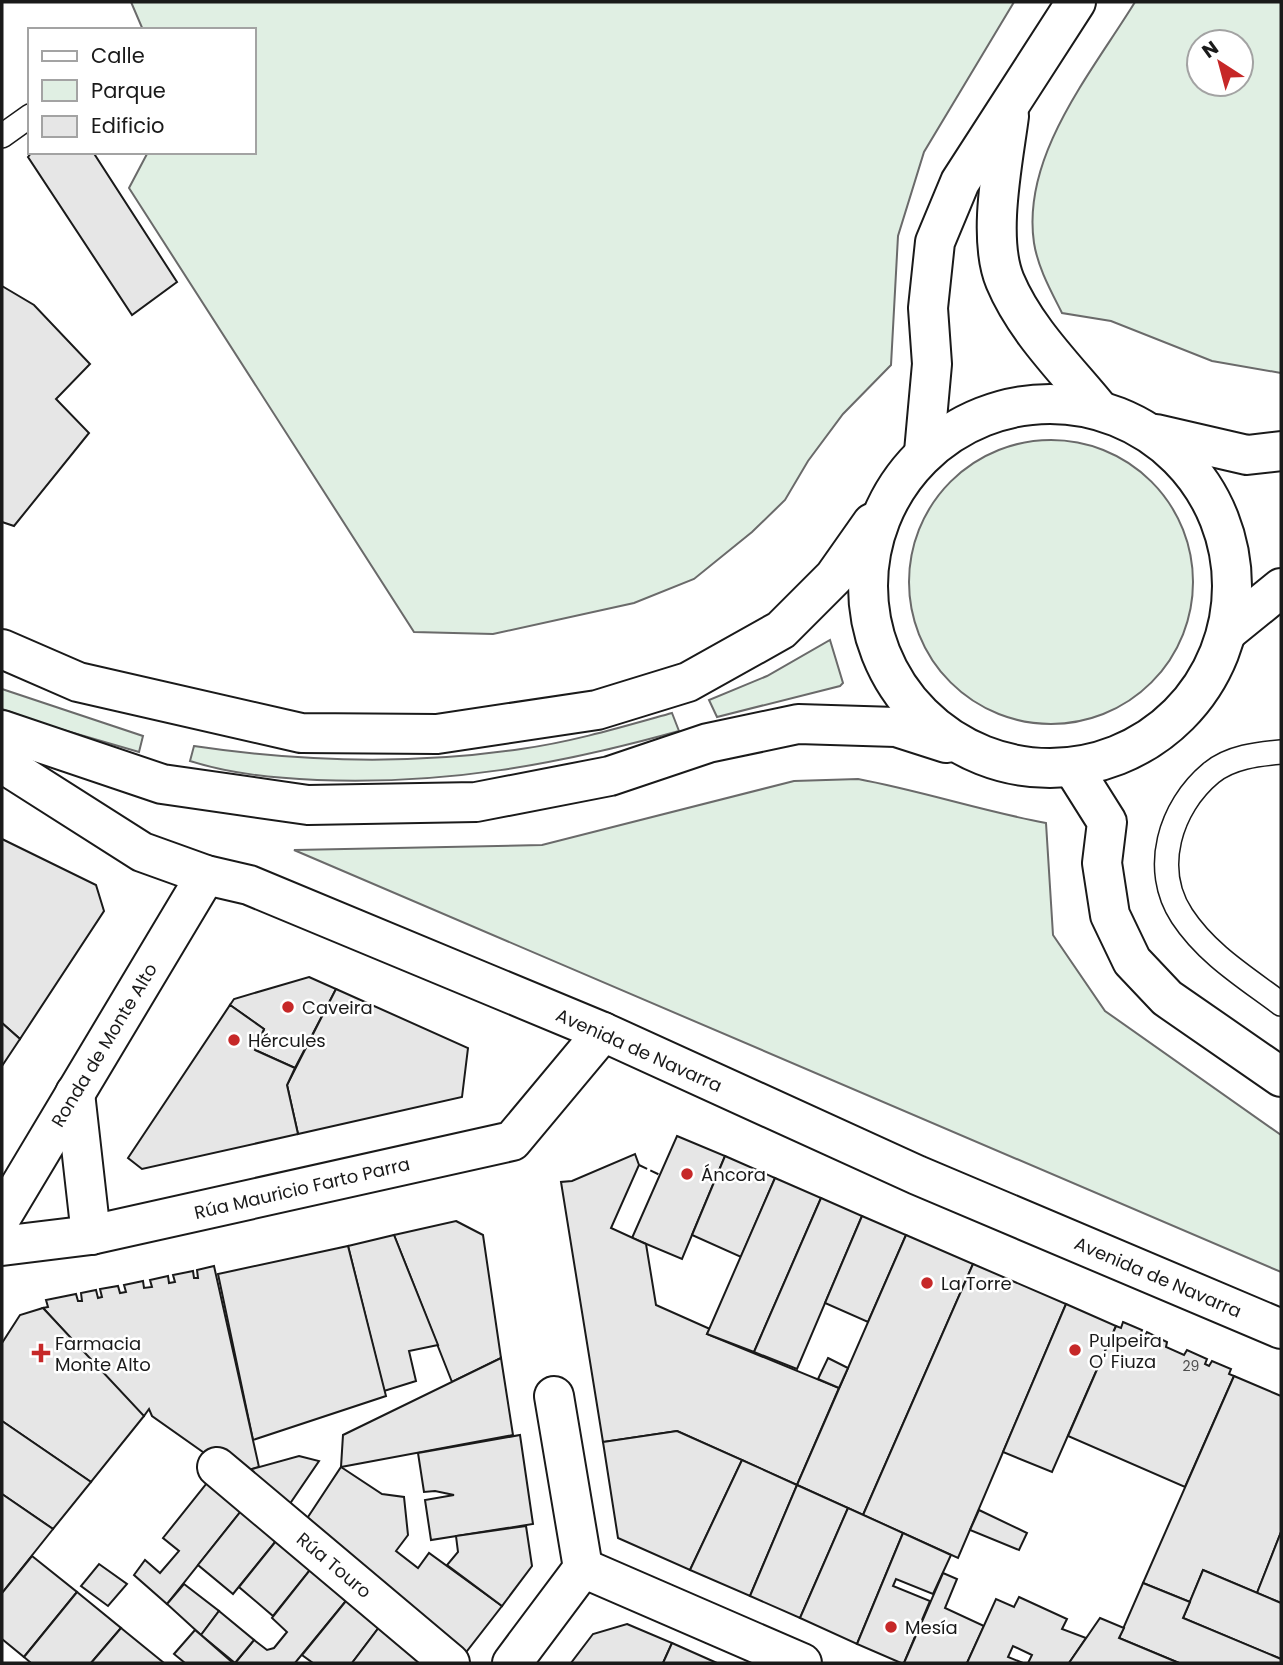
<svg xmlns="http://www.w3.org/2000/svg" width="1283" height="1665" viewBox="0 0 1283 1665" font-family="Poppins,sans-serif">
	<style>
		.green { fill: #e0efe3; stroke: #6a6a6a; stroke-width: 2; fill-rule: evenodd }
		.building { fill: #e6e6e6; stroke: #1a1a1a; stroke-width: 2 }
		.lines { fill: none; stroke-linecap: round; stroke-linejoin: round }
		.lane-casing { stroke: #1a1a1a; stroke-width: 26 }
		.street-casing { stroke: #1a1a1a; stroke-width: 42 }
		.secondary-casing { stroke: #1a1a1a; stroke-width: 42 }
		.lane { stroke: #fff; stroke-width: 23 }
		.street { stroke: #fff; stroke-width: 38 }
		.secondary { stroke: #fff; stroke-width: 38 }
		.fence { stroke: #1a1a1a; stroke-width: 2; stroke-dasharray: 9 3.5; stroke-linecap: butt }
		.poi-dot { fill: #c62828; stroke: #fff; stroke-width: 2.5 }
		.labels { text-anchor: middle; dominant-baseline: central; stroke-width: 5; stroke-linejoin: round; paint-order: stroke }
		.number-label { font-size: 14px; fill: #4d4d4d }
		.poi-label { font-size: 18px; fill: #1a1a1a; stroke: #fff; text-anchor: start }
		.street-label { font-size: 18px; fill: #1a1a1a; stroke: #fff }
	</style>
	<rect width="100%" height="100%" fill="#fff"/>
	<g class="green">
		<polygon points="131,2 1014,2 924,152 898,236 891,365 843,414 808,461 785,500 752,532 694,579 634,603 493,634 414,632 129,188 148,152 254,152 254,30 143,30"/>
		<path d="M1135,2H1281V373L1212,361L1111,321L1062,313C1051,291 1038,268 1034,243C1021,156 1092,72 1135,2ZM1199,42H1241V84H1199Z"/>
		<circle cx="1051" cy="582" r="142"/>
		<polygon points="830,640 843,683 840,686 717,717 709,700 767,676"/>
		<polygon points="2,689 143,736 139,752 46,725 2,709"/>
		<path d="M672,713L679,731C557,765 445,785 317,780C274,778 231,774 190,761L194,746C301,762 413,765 521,749C572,742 622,727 672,713Z"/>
		<path d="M858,779C922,791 982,811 1046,823L1053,935L1105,1011L1281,1135V1272L294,850L542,845L794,781Z"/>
	</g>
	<g class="building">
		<polygon points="32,152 93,152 177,282 132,315 28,157"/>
		<polygon points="2,286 34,305 90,364 56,399 89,433 14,526 2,522"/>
		<polygon points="2,839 96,885 104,911 20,1039 2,1023"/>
		<polygon points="309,977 336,989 295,1068 255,1050 264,1029 230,1005 234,999"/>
		<polygon points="336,989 468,1048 462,1097 298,1134 287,1085"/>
		<polygon points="230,1005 264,1029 255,1050 295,1068 287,1085 298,1134 142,1169 128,1158"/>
		<polygon points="2,1023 20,1039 2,1066"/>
		<polygon points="677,1136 725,1156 682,1259 632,1238"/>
		<polygon points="635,1154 639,1165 611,1228 646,1244 656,1305 710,1329 707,1334 839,1388 797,1485 677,1431 603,1442 561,1182 572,1181"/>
		<polygon points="725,1156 775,1178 741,1257 692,1235"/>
		<polygon points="775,1178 821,1198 754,1352 707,1334"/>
		<polygon points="821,1198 862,1216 797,1369 754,1352"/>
		<polygon points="862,1216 906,1235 868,1322 825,1303"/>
		<polygon points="456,1221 483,1235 501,1358 452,1382 394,1235"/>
		<polygon points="394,1235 438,1345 409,1351 416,1381 384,1391 348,1246"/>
		<polygon points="906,1235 973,1264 863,1515 797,1485"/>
		<polygon points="348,1246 386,1396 253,1440 218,1274"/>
		<polygon points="973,1264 1066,1304 958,1558 863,1515"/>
		<polygon points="214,1266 259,1467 234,1474 152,1416 149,1409 144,1416 139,1413 43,1308 48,1307 46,1300 76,1294 78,1301 82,1301 81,1293 96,1290 98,1298 102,1297 100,1289 118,1286 120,1293 126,1292 124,1285 143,1281 144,1288 152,1287 150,1280 168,1276 169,1283 175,1282 173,1275 193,1271 194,1278 198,1278 197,1270"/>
		<polygon points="1066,1304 1116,1326 1052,1472 1003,1452"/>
		<polygon points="43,1308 144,1416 91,1482 2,1421 2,1343 20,1315"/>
		<polygon points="1123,1322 1142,1330 1140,1336 1144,1338 1147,1332 1167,1342 1166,1347 1184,1355 1187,1350 1207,1359 1205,1364 1209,1366 1212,1361 1231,1369 1229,1374 1234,1376 1185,1487 1068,1436 1116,1326 1121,1328"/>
		<polygon points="501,1358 513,1435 341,1467 343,1435"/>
		<polygon points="828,1358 848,1368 839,1388 818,1379"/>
		<polygon points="1234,1376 1281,1396 1281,1532 1257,1593 1203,1570 1190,1602 1143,1583"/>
		<polygon points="2,1421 91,1482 53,1529 2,1494"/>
		<polygon points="677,1431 742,1460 690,1570 618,1538 603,1442"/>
		<polygon points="520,1435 533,1524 431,1540 425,1500 454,1495 435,1491 424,1492 418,1453"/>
		<polygon points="299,1456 319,1461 287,1508 245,1471"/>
		<polygon points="742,1460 797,1485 750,1596 690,1570"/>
		<polygon points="341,1467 382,1494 404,1497 408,1535 396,1551 418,1568 429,1553 502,1606 460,1660 304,1523"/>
		<polygon points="211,1478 245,1506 167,1604 134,1575 145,1560 160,1573 179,1551 163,1538"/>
		<polygon points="797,1485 848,1508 800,1618 750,1596"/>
		<polygon points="2,1494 53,1529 2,1593"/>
		<polygon points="245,1506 280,1536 233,1594 198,1565"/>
		<polygon points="848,1508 903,1533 857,1644 800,1618"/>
		<polygon points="979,1510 1027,1533 1019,1550 970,1530"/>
		<polygon points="526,1526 532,1566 502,1606 447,1565 458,1552 456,1536"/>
		<polygon points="1281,1532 1281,1603 1257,1593"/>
		<polygon points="903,1533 951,1555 933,1594 896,1579 893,1586 930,1601 904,1663 901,1663 857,1644"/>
		<polygon points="280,1536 314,1565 273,1616 239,1587"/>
		<polygon points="32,1556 77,1592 24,1657 2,1639 2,1593"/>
		<polygon points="99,1564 127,1584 108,1606 81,1586"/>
		<polygon points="314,1565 350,1596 295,1663 235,1663 254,1640 267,1650 274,1648 287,1632 272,1618"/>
		<polygon points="1203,1570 1281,1603 1281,1659 1183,1618"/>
		<polygon points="943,1573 957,1579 945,1608 984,1626 967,1663 904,1663"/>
		<polygon points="1143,1583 1190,1602 1183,1618 1281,1659 1281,1663 1179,1663 1119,1638"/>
		<polygon points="184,1584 219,1611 201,1635 167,1604"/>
		<polygon points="77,1592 121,1628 91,1663 31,1663 24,1657"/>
		<polygon points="350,1596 383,1622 352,1663 313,1663 302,1655"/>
		<polygon points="1019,1597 1067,1619 1062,1629 1086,1638 1069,1663 1028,1663 1032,1655 1013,1646 1008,1657 1023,1663 967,1663 996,1599 1014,1607"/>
		<polygon points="219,1611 254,1640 235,1663 201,1635"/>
		<polygon points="1100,1618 1124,1628 1119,1638 1179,1663 1069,1663"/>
		<polygon points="383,1622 434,1663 352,1663"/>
		<polygon points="627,1624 672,1643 663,1663 571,1663 593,1634"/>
		<polygon points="121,1628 164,1663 91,1663"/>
		<polygon points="195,1630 201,1635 233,1663 185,1663 174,1654"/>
		<polygon points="672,1643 717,1663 663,1663"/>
	</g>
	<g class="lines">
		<defs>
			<g id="lane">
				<polyline points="2,136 30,116"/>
				<path d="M1281,752C1258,754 1230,757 1211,773C1170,807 1151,869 1182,916C1207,954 1245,977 1281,1004"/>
			</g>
			<g id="street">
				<path d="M1009,116C1003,162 987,238 1005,281C1025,329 1065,368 1097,407"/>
				<polyline points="924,452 932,364 928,308 935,242 960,182 1076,2"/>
				<polyline points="2,763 142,852 206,875 249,885 603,1032 917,1175 1281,1329"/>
				<polyline points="1073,768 1107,822 1102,863 1110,915 1132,961 1167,998 1281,1077"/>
				<polyline points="75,1093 91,1235"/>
				<polyline points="2,1216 206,875"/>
				<polyline points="2,1246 91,1235 512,1141 603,1032"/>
				<polyline points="217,1467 450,1663"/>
				<polyline points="583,1568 802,1663"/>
				<polyline points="512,1663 583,1568 554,1396"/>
			</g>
			<g id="secondary">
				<circle cx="1050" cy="586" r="182"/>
				<polyline points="1156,434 1247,455 1281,451"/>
				<polyline points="1228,631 1281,588"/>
				<polyline points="2,649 78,682 301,733 437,734 597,710 688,682 781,630 834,577 872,523"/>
				<polyline points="2,730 162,784 308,805 476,802 610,776 708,743 798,724 896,727 946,743"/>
			</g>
		</defs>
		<use href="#lane" class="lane-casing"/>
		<use href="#street" class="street-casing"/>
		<use href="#secondary" class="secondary-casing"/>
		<use href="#lane" class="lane"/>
		<use href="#street" class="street"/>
		<use href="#secondary" class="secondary"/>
		<polyline class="fence" points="639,1165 660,1175"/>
	</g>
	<g class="poi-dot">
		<circle cx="288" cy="1007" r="7"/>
		<circle cx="234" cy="1040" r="7"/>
		<circle cx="687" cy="1174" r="7"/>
		<circle cx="927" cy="1283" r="7"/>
		<circle cx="1075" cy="1350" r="7"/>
		<path d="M37.5 1342.5h7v7h7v7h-7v7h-7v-7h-7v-7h7z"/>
		<circle cx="891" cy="1627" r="7"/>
	</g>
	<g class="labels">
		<g class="number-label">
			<text x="1191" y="1366">29</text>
		</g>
		<g class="poi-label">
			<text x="302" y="1007">Caveira</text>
			<text x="248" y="1040">Hércules</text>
			<text x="701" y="1174">Áncora</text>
			<text x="941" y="1283">La Torre</text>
			<text x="1089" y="1340">Pulpeira<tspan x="1089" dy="21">O' Fiuza</tspan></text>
			<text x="55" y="1343">Farmacia<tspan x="55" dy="21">Monte Alto</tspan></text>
			<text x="905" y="1627">Mesía</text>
		</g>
		<g class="street-label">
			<text transform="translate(104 1045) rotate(-59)">Ronda de Monte Alto</text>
			<text transform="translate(639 1050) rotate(24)">Avenida de Navarra</text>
			<text transform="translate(302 1188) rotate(-13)">Rúa Mauricio Farto Parra</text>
			<text transform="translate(1158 1277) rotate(23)">Avenida de Navarra</text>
			<text transform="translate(334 1565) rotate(40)">Rúa Touro</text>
		</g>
	</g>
	<rect width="1283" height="1665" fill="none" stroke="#1a1a1a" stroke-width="7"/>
	<rect x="28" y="28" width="228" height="126" fill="#ffffff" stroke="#a3a3a3" stroke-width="2"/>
	<rect x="42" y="51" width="35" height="10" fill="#ffffff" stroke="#a3a3a3" stroke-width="2"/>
	<text x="91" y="63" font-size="21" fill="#1a1a1a">Calle</text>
	<rect x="42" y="80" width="35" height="21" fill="#e0efe3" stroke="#a3a3a3" stroke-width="2"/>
	<text x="91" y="98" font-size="21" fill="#1a1a1a">Parque</text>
	<rect x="42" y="116" width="35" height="21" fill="#e6e6e6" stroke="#a3a3a3" stroke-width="2"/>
	<text x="91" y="133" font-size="21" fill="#1a1a1a">Edificio</text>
	<g transform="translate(1220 63) rotate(324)"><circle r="33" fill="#ffffff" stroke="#a3a3a3" stroke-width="2"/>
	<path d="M0-5L12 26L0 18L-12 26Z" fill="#c62828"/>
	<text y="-10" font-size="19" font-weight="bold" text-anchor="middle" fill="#1a1a1a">N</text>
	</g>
</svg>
